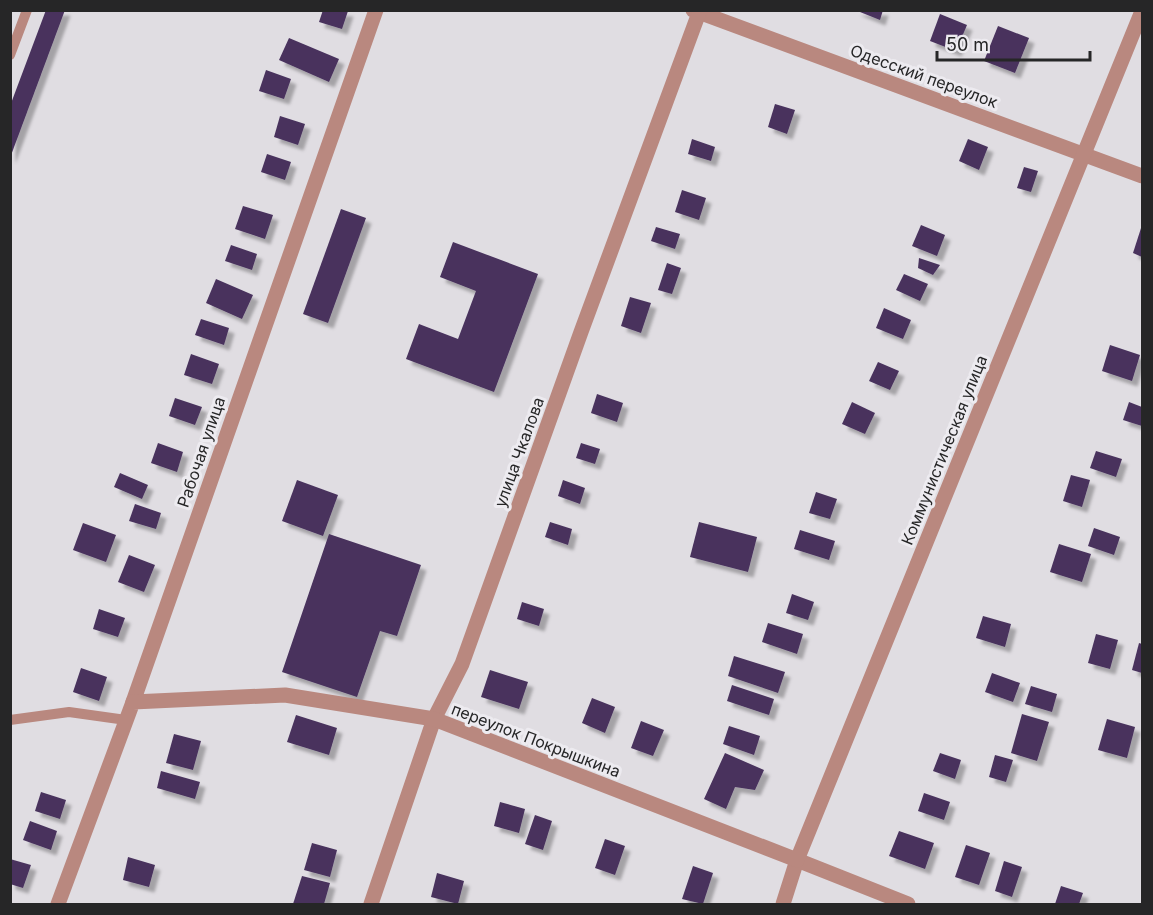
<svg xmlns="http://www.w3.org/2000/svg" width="1153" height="915" viewBox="0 0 1153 915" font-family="Inter,sans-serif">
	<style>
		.building { fill: #48325d; filter: url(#shadow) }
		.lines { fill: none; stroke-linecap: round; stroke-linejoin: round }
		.service { stroke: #b9887f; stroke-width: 10 }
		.minor { stroke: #b9887f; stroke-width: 15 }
		.tertiary { stroke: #b9887f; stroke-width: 15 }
		.labels { text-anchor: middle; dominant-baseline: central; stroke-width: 6; stroke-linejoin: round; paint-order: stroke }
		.street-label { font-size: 16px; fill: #262627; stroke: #edebf0 }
	</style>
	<defs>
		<filter id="shadow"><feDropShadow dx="5.5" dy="5.5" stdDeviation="1.5" flood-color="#0004"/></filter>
	</defs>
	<rect width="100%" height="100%" fill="#e0dde2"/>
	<g class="building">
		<polygon points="46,10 65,10 10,158 10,106"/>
		<polygon points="323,10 348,11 342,29 319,22"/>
		<polygon points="855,10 883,10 880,20"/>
		<polygon points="940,14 967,25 956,51 930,41"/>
		<polygon points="998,26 1029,38 1015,73 984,61"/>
		<polygon points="289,38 339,59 329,82 279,60"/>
		<polygon points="266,70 291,79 284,99 259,91"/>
		<polygon points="775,104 795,110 787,134 768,127"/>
		<polygon points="280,116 305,124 298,145 274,137"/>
		<polygon points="692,139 715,147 711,161 688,154"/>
		<polygon points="968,139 988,147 979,170 959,161"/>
		<polygon points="267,154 291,162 285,180 261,172"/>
		<polygon points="1024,167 1038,171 1031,192 1017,188"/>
		<polygon points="682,190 706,198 699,220 675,212"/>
		<polygon points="243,206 273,215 265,239 235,229"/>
		<polygon points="341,209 366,218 328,323 303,314"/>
		<polygon points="921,225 945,235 937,256 912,246"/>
		<polygon points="1142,225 1142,257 1133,253"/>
		<polygon points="656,227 680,234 675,249 651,241"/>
		<polygon points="453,242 538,274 494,392 406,359 419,324 458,339 476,291 440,277"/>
		<polygon points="231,245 257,254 252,270 225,261"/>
		<polygon points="919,258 940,265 933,275 918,268"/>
		<polygon points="667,263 681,268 672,294 658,290"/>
		<polygon points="904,274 928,284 920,301 896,290"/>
		<polygon points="216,279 253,295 242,319 206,303"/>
		<polygon points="630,297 651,303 641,333 621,326"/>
		<polygon points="884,308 911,320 903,339 876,328"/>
		<polygon points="201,319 229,328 224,345 195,335"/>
		<polygon points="1110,345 1140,355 1132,381 1102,371"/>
		<polygon points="191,354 219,364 212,384 184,375"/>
		<polygon points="878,362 899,371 890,390 869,381"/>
		<polygon points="597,394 623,403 617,422 591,413"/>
		<polygon points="175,398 202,407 195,425 169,416"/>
		<polygon points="852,402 875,413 865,434 842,424"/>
		<polygon points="1129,402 1142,407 1142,426 1123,420"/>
		<polygon points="158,443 183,452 177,472 151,463"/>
		<polygon points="581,443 600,449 595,464 576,458"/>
		<polygon points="1096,451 1122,459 1116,477 1090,468"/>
		<polygon points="120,473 148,485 142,499 114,487"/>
		<polygon points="1071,475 1090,480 1082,507 1063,501"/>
		<polygon points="297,480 338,495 323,536 282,521"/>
		<polygon points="563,480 585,488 580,504 558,496"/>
		<polygon points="816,492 837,499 830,519 809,513"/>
		<polygon points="135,504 161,513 156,529 129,521"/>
		<polygon points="550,522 572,529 568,545 545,537"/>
		<polygon points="699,522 757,537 748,572 690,557"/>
		<polygon points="83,523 116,535 106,562 73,550"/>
		<polygon points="1094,528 1120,537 1114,555 1088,546"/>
		<polygon points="800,530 835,541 829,560 794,549"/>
		<polygon points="329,534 421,565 397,636 380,631 357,697 282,672"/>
		<polygon points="1059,544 1091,554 1082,582 1050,572"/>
		<polygon points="129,555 155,565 144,592 118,582"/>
		<polygon points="792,594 814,602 808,620 786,613"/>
		<polygon points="522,602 544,609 539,626 517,619"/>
		<polygon points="99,609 125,618 118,637 93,629"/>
		<polygon points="983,616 1011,624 1005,647 976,638"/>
		<polygon points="768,623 803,634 797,654 762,642"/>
		<polygon points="1096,634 1118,640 1110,669 1088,663"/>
		<polygon points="1139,643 1142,644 1142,673 1132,670"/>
		<polygon points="734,656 785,672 778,693 728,676"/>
		<polygon points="81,668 107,677 99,701 73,692"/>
		<polygon points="490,670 528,682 519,709 481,697"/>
		<polygon points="992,673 1020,683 1013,702 985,692"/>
		<polygon points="732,685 774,699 769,715 727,701"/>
		<polygon points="1031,686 1057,694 1052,712 1025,704"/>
		<polygon points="592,698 615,707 605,733 582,723"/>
		<polygon points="1022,714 1049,722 1037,761 1011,753"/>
		<polygon points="296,715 337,728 329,755 287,742"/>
		<polygon points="1107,719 1135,727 1127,758 1098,750"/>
		<polygon points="641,721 664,730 653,756 631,748"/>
		<polygon points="729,726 760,736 754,755 723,744"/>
		<polygon points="174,734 201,741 193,770 166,763"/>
		<polygon points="725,753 764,770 755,790 735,787 726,809 704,799"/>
		<polygon points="940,753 961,760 955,779 933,771"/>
		<polygon points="995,755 1013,760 1006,782 989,777"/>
		<polygon points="161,771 200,782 195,799 157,788"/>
		<polygon points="41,792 66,800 60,819 35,811"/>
		<polygon points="924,793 950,802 944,820 918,811"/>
		<polygon points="500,802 525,809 519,833 494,826"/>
		<polygon points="535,815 552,821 543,850 525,844"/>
		<polygon points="30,821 57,831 51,850 23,840"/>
		<polygon points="899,831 934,843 925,869 889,856"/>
		<polygon points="605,839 625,846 615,875 595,868"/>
		<polygon points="312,843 337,850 330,877 304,870"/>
		<polygon points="966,845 990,853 979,885 955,877"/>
		<polygon points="128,857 155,865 149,887 123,880"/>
		<polygon points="10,859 31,865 23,888 10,884"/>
		<polygon points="1004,861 1022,867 1012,897 995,891"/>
		<polygon points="693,866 713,873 703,904 682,899"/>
		<polygon points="437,873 464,881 458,904 431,897"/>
		<polygon points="302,876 330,883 324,904 293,904"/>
		<polygon points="1061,886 1083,893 1079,904 1055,904"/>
	</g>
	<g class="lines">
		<g class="service">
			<polyline points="10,55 27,10"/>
			<polyline points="10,720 69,712 126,720"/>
		</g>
		<g class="minor">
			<polyline points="693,10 1142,176"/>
			<polyline points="133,702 376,10"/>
			<polyline points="371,904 434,719 462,664 581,332 700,10"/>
			<polyline points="783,904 797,860 908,904"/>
		</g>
		<polyline class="tertiary" points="58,904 133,702 285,695 434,719 797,860 1142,11"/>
	</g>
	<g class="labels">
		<g class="street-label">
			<text transform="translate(924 76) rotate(20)">Одесский переулок</text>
			<text transform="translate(944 450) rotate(-68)">Коммунистическая улица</text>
			<text transform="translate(201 452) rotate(-71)">Рабочая улица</text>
			<text transform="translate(519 452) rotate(-70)">улица Чкалова</text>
			<text transform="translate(536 740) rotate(21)">переулок Покрышкина</text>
		</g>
	</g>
	<rect width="1153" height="915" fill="none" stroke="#262627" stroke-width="24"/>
	<path d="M937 51v9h153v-9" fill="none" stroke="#262627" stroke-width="3"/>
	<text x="946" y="51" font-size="18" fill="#262627" stroke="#edebf0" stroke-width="4.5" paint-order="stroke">50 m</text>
</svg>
